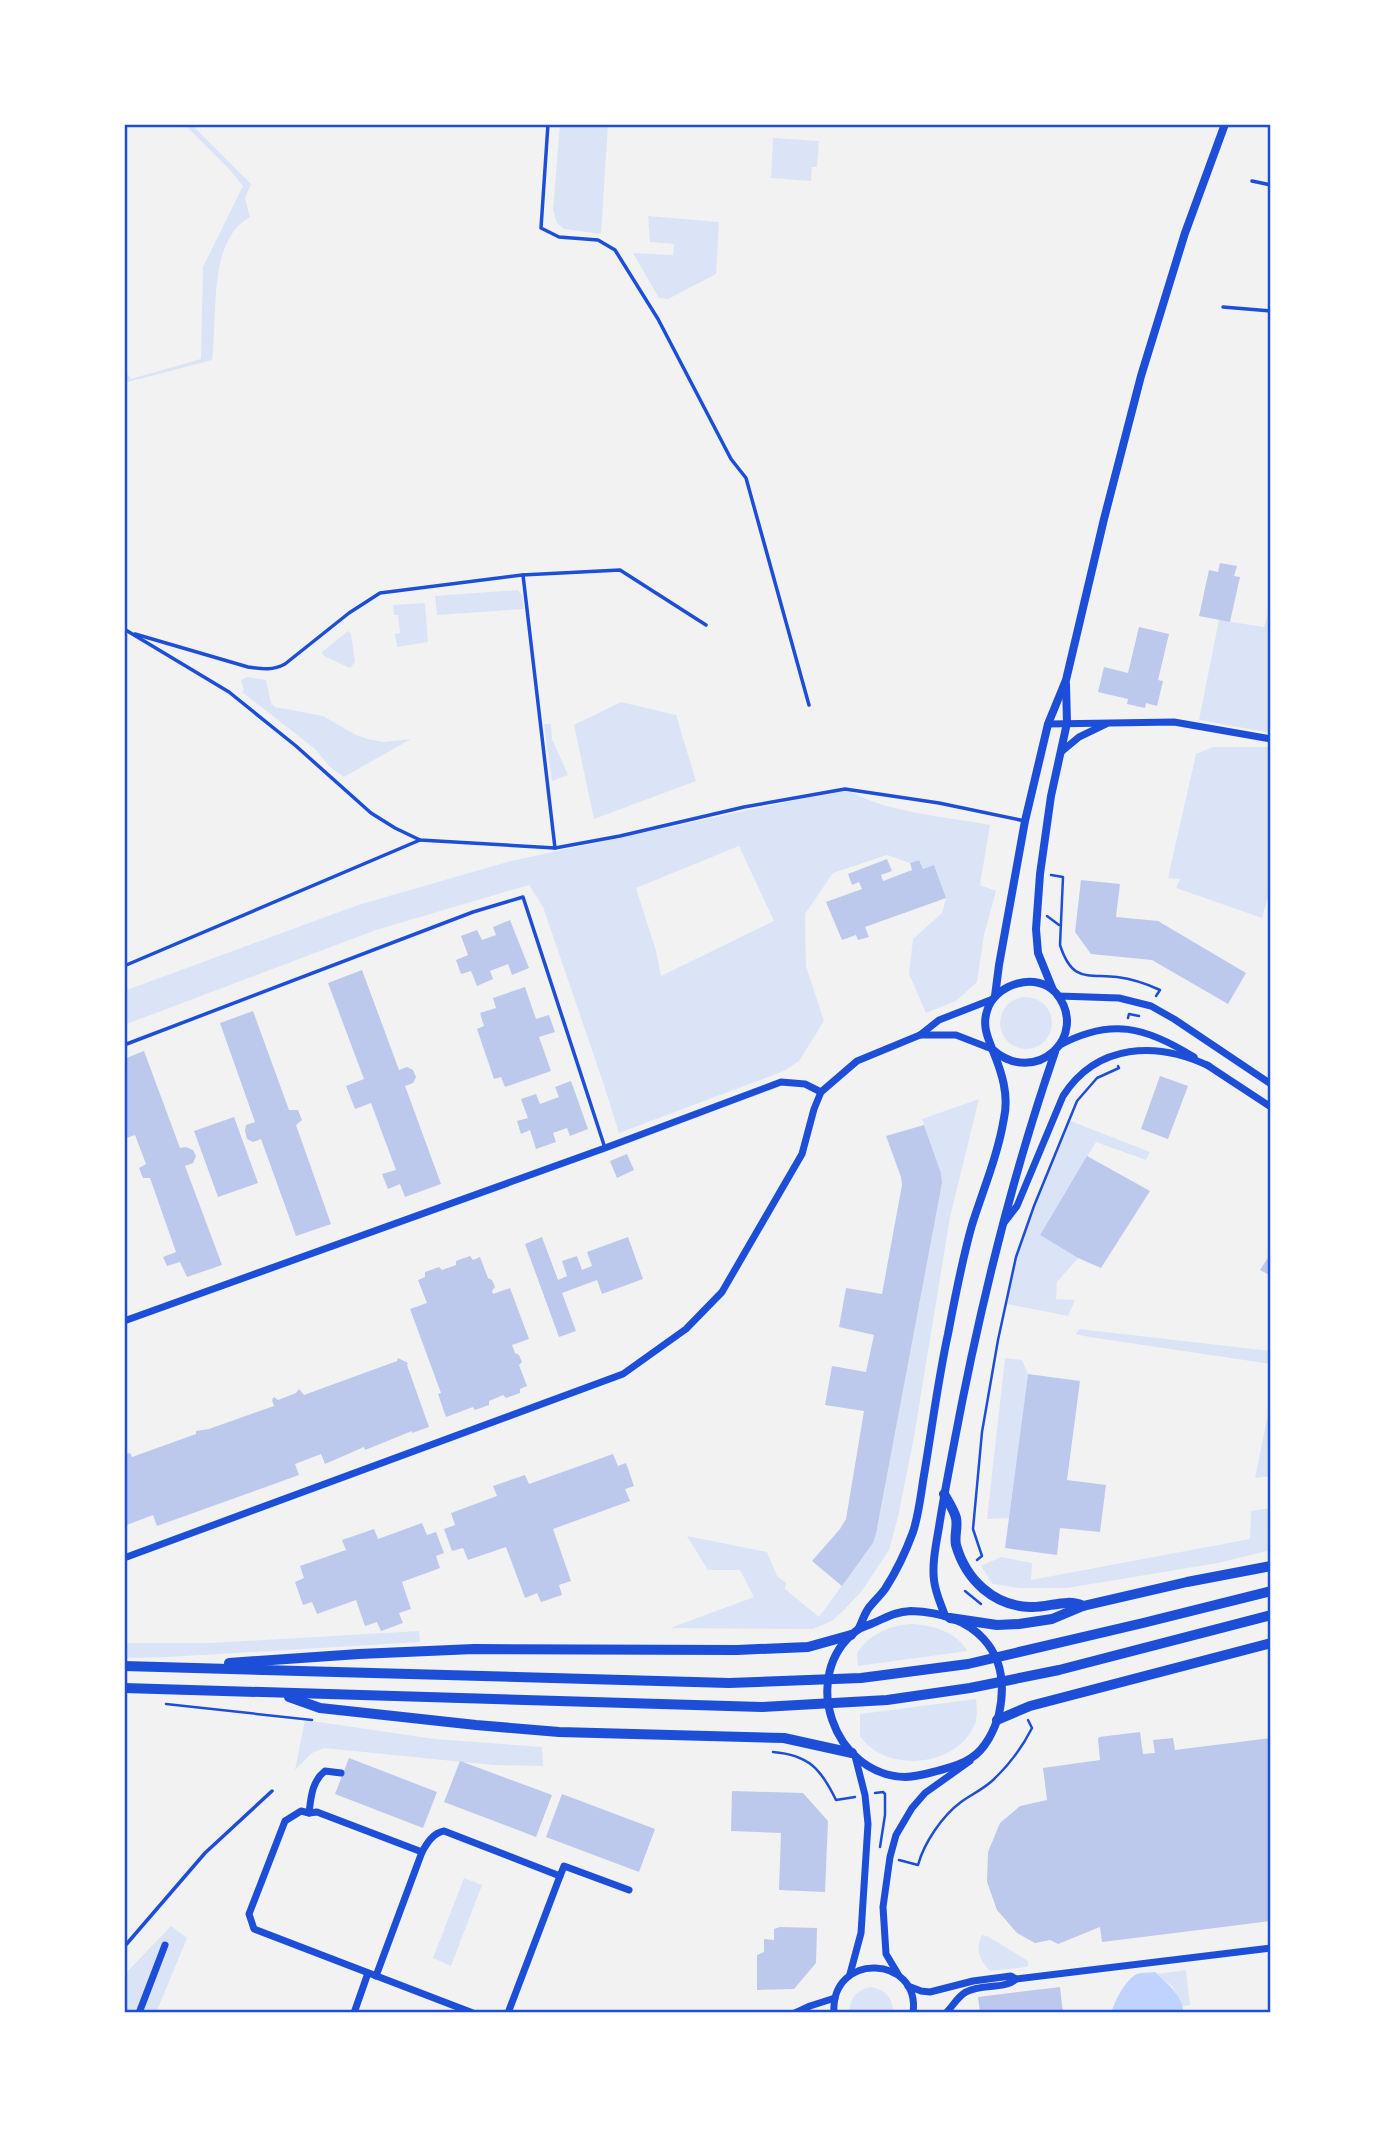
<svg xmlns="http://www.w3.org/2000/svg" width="1395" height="2137" viewBox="0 0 1395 2137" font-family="'DejaVu Sans',sans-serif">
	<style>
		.green { fill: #dbe4f7; fill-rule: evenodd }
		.water { fill: #bfd3fe }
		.building { fill: #bdc9ec }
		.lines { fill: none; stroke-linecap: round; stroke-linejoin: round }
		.path { stroke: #1d4ed8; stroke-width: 2.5 }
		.service { stroke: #1d4ed8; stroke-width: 3.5 }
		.minor { stroke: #1d4ed8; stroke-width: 7 }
		.tertiary { stroke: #1d4ed8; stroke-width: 8 }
		.primary { stroke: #1d4ed8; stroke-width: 10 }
		.neatline { fill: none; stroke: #1d4ed8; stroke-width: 2.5 }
	</style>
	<rect width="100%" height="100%" fill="#f2f2f2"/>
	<g class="green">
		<path d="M184,124H191L251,184L245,198L250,217C207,240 218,318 212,360L124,383V370L131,379L201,359L203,267L243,186L230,170Z"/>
		<polygon points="560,124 608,124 601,234 564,229 557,223 553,210"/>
		<polygon points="773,138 819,141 817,167 812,167 811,181 771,178"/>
		<polygon points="648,216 719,222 716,274 668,299 659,298 633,253 673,255 674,244 650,242"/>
		<polygon points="518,590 522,595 524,609 437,615 435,596"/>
		<polygon points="425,603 428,642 397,647 395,634 400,633 398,615 394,615 393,605"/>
		<polygon points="1271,604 1271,733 1199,720 1219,620 1264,627"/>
		<polygon points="348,631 351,634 355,662 350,668 324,656 322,652"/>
		<polygon points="247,677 266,680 271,703 275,707 323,716 356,735 368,739 383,742 411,739 344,777 329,766 315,749 242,692 244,690 241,680"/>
		<polygon points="621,702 676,715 696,781 594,819 574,725"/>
		<polygon points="544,724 551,724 552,739 568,775 552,781"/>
		<polygon points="1213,747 1271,747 1271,887 1262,918 1176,888 1180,879 1168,878 1196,754"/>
		<path d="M847,789C881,812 949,817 990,825L980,885L996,891L984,935L977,982L956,1001L926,1013L909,974L913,939L942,913L946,898L934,865L923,869L919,860L910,863L887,855L833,873L805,914L806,966L824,1021L799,1061L784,1071L619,1133L604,1085L543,907L529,885L376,930L124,1025V991L358,905L511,861ZM739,846L774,921L661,976L656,951L636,888Z"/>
		<circle cx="1026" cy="1023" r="26"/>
		<polygon points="979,1099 950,1217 914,1437 898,1517 889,1550 861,1592 844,1610 832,1621 813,1629 670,1628 754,1597 740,1570 708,1570 687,1536 767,1552 777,1576 786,1583 785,1589 819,1617 873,1543 876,1534 942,1183 941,1173 922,1119"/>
		<polygon points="1068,1120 1150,1152 1146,1160 1096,1142 1040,1235 1078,1258 1057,1282 1056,1299 1075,1300 1068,1316 1007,1304 1016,1257"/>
		<polygon points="1079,1329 1271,1351 1271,1364 1089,1337 1076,1334"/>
		<polygon points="1005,1358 1022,1360 1028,1374 1009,1518 987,1519"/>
		<polygon points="1271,1400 1271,1476 1255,1478"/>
		<polygon points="1271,1508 1271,1550 1218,1563 1067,1588 1019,1588 993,1584 981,1566 1001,1557 1032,1563 1031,1580 1250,1539 1251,1511"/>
		<path d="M912,1624C932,1625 957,1632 967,1651L858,1666L857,1653C869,1634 891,1625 912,1624Z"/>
		<polygon points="419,1631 420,1642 168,1657 124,1658 124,1643 209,1643"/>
		<path d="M976,1699C977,1708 978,1718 974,1726C955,1768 885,1773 860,1736V1714Z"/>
		<polygon points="305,1720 435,1739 542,1747 543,1766 493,1765 324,1748 312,1753 295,1770"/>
		<polygon points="464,1878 482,1885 451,1966 433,1958"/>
		<polygon points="171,1926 187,1938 156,2013 124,2013 124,1975"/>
		<path d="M982,1935L989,1937L1028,1961V1965L1027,1967L990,1971C979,1960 975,1949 982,1935Z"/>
		<polygon points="1186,1970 1190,2005 1183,2006 1172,1986 1156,1974"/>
		<path d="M871,1987C886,1990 893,1998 893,2013H849C850,1998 856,1990 871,1987Z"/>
	</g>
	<path class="water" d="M1155,1972C1168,1984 1182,1995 1184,2013H1111C1115,2001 1125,1980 1137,1974C1142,1972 1150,1973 1155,1972Z"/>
	<g class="building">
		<polygon points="1220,563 1237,566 1234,576 1240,577 1230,622 1199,616 1209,570 1218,572"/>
		<polygon points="1139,627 1169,634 1158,680 1163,681 1157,706 1146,703 1145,708 1127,704 1128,699 1098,692 1104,667 1128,673"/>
		<polygon points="887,859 892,871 881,875 883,881 912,870 910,863 919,860 923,869 934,865 946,898 865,927 869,937 858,940 856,935 842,940 826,902 862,889 859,882 852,885 848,874"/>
		<polygon points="1081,880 1120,884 1116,917 1158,921 1246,973 1228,1004 1152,960 1091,954 1075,932"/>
		<polygon points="510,920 529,968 512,975 508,964 490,971 493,979 477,986 471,971 461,974 456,960 468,955 461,936 477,930 482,940 496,935 493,927"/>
		<polygon points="362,970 399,1070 407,1067 413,1070 416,1077 413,1083 405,1086 441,1184 405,1197 400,1184 388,1189 382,1174 396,1170 371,1103 355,1109 346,1086 364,1079 328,983"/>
		<polygon points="525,987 536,1019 549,1015 555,1032 539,1037 551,1071 505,1087 501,1077 494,1079 477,1029 484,1026 480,1013 496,1008 493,998"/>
		<polygon points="253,1011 289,1110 298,1110 302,1120 296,1125 331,1224 296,1236 261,1139 253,1142 247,1139 245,1131 246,1125 255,1122 220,1023"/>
		<polygon points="144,1051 180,1148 186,1147 193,1150 196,1156 193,1163 185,1166 222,1265 187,1277 180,1262 167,1266 163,1257 176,1252 150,1178 143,1178 139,1168 146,1164 135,1135 124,1139 124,1059"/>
		<polygon points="1160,1076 1188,1086 1168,1139 1141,1129"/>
		<polygon points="571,1081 588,1129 570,1136 567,1128 553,1133 556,1142 536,1149 530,1130 521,1134 517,1121 528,1118 521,1099 536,1094 540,1104 559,1097 555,1087"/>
		<polygon points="234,1117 258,1183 218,1197 194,1131"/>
		<polygon points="924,1125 941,1173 942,1183 876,1534 873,1543 842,1586 812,1561 840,1529 846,1519 864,1411 825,1405 832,1366 866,1372 874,1335 839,1327 846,1288 882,1294 902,1185 901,1177 886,1136"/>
		<polygon points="627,1154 634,1170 617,1178 610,1161"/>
		<polygon points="1087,1156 1150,1191 1101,1268 1078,1258 1040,1235"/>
		<polygon points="542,1237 558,1280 567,1276 562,1261 577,1256 582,1270 592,1266 587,1252 628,1237 643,1279 602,1294 597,1280 562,1293 576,1331 559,1337 525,1244"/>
		<polygon points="1271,1253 1271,1276 1260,1270"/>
		<polygon points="470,1256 473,1260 480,1257 488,1278 492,1280 495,1287 492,1291 493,1294 510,1288 529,1339 512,1345 515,1353 519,1355 522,1362 519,1365 527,1386 520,1389 520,1393 506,1398 503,1395 489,1401 489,1405 475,1410 473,1407 446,1417 438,1394 441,1393 410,1309 427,1303 418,1280 425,1277 425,1272 439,1267 442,1270 456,1265 456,1261"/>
		<polygon points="398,1358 408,1363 407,1365 429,1427 412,1433 412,1431 365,1450 364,1447 325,1464 321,1454 295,1464 299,1475 157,1526 153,1515 124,1526 124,1454 130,1453 132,1457 196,1434 196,1431 209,1429 274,1406 272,1400 274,1397 278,1400 296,1393 299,1389 304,1395 397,1361"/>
		<polygon points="1028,1374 1080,1381 1067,1480 1106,1485 1100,1532 1060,1528 1057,1555 1005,1548"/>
		<polygon points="613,1454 618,1466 626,1463 634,1486 625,1489 630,1501 553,1529 571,1581 559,1585 562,1595 541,1602 537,1593 525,1598 506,1547 468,1560 463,1548 452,1551 444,1529 455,1525 451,1513 497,1496 493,1486 525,1475 529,1484"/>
		<polygon points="422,1523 427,1535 436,1532 444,1553 436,1556 440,1568 402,1582 411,1609 399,1613 403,1623 381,1631 377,1622 365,1626 356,1600 317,1614 312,1602 303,1605 295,1582 304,1578 300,1566 346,1550 342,1540 374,1529 378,1539"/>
		<polygon points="1140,1732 1143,1754 1155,1753 1153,1740 1173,1738 1175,1750 1271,1738 1271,1921 1102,1942 1100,1927 1058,1944 1050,1940 1035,1943 1017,1933 997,1910 987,1882 988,1852 1000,1823 1020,1806 1047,1800 1043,1768 1100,1760 1098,1739 1099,1737"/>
		<polygon points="349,1758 437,1792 423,1828 335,1794"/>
		<polygon points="460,1761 552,1795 536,1837 444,1802"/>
		<polygon points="732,1791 803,1793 828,1821 825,1892 779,1890 781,1833 731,1831"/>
		<polygon points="562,1794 655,1829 639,1872 546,1837"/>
		<polygon points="780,1927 817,1928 816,1963 794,1989 757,1990 757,1955 764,1952 764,1939 774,1940 774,1929"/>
		<polygon points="1060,1987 1063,2013 980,2013 978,1997"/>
	</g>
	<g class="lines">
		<g class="path">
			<path d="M1051,875L1063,877L1060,945C1072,982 1086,974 1117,977C1133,979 1145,983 1160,990L1156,996"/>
			<polyline points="1047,916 1059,925"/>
			<polyline points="1128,1018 1129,1014 1139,1016"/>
			<polyline points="977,1560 982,1556 973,1529 982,1432 998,1340 1016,1257 1034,1206 1077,1101 1097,1078 1119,1068 1118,1066"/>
			<polyline points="965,1591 981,1604"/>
			<polyline points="166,1704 312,1720"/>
			<path d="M773,1752C809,1755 821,1769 836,1800L855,1797"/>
			<polyline points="875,1793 883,1792 885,1794 885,1815 880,1847"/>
			<path d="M899,1860L918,1865C924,1843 942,1816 961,1802C971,1795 983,1789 992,1781C1008,1766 1022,1748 1032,1728L1028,1720"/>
		</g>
		<g class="service">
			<polyline points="548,124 541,228 559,237 598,240 615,250 658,319 731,459 746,478 809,705"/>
			<polyline points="1252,181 1271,185"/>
			<polyline points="1223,307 1271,311"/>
			<polyline points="523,575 555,848"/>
			<polyline points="124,629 229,692 296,746 371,813 395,828 420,840 555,848 620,836 744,807 845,789 939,803 1025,821"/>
			<path d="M135,634L248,667C262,669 272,671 285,664L349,613L380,593L522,575L620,570L706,625"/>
			<polyline points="1270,941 1271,942"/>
			<polyline points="124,966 420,840"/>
			<polyline points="124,1045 473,912 523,897 605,1148"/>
			<polyline points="124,1947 205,1853 272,1791"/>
		</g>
		<g class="minor">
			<polyline points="1048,724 1174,722 1271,739"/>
			<polyline points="1061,752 1079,737 1106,724"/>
			<polyline points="1058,996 1119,998 1151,1006 1174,1019 1271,1084"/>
			<polyline points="920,1035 956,1035 992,1049"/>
			<path d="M1058,1046C1111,1017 1146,1027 1194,1057"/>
			<polyline points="1207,1065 1271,1107"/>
			<path d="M1003,1224L1017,1206L1063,1096C1097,1043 1157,1041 1209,1066"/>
			<polyline points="124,1321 605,1148 781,1082 805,1084 821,1092"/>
			<polyline points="124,1558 623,1374 686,1329 722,1292 802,1154 814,1109 821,1092 857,1061 920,1035 939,1020 993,999"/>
			<path d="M309,1813C311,1797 312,1781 325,1771L341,1773"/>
			<polyline points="560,1876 564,1866 629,1890"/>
			<polyline points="850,1974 861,1933 868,1824 865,1795 855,1756"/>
			<polyline points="898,1974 886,1954 883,1907 890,1857 896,1835 912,1808 925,1793 970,1761"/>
			<polyline points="376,1976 422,1852"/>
			<polyline points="908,1986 921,1991 930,1992 973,1981 1011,1976 1016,1979"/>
			<polyline points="139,2013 165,1945"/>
			<polyline points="354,2013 368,1973"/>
			<path d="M473,2013L254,1929L249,1914L285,1821L301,1811L309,1813L317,1812L422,1852C427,1843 433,1833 444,1831L560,1876L508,2013"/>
			<polyline points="795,2013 810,2006 835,1998"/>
			<path d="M834,2013C830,1951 921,1955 913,2013"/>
			<path d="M946,2013C953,2006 958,1996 966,1992C981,1983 1004,1990 1016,1979L1271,1948"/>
		</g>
		<g class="tertiary">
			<polyline points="1053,990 1038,953 1036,929 1040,874 1051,796 1067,723 1066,684"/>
			<polyline points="995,996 999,965 1025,821 1048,724 1066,680 1104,519 1141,376 1185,233 1225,124"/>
			<path d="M911,1611C973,1613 1013,1649 999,1714C995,1729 985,1750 971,1758C961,1765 948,1768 937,1771C926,1774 916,1777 905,1777C833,1775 799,1675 856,1631C861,1627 866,1626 871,1624C886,1618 893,1612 911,1611Z"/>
			<path d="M945,1616C941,1604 935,1592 934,1580C932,1563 936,1545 939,1527C943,1501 948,1475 953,1449C978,1315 1010,1182 1055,1052"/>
			<path d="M859,1628C862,1622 864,1615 868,1609C873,1602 880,1596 885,1589C896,1572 906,1551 913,1532C919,1514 921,1493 924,1475C932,1428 938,1380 948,1334C955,1297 962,1260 972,1225C983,1190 998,1155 1004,1118C1009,1095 1002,1073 993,1051C988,1038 982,1026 987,1011C994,984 1037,971 1056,993C1091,1036 1035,1088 992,1049"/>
		</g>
		<g class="primary">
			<path d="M944,1494C948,1501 954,1510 956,1518C958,1527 954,1536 956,1545C966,1580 994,1606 1030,1607C1048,1608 1067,1598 1083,1606"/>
			<polyline points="950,1618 997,1625 1019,1624 1052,1619 1083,1606 1187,1582 1271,1566"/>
			<polyline points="229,1663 359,1654 474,1649 737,1650 808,1647 851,1635"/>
			<polyline points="124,1666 729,1683 861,1678 968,1664 1143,1623 1271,1591"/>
			<polyline points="124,1688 762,1707 887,1700 970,1688 1059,1670 1271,1615"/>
			<polyline points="289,1697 320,1708 476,1725 559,1732 784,1738 852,1753"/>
			<polyline points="997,1720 1030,1706 1271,1643"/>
		</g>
	</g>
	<rect width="1395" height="2137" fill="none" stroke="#ffffff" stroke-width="252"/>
	<rect x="126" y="126" width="1143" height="1885" class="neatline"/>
</svg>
